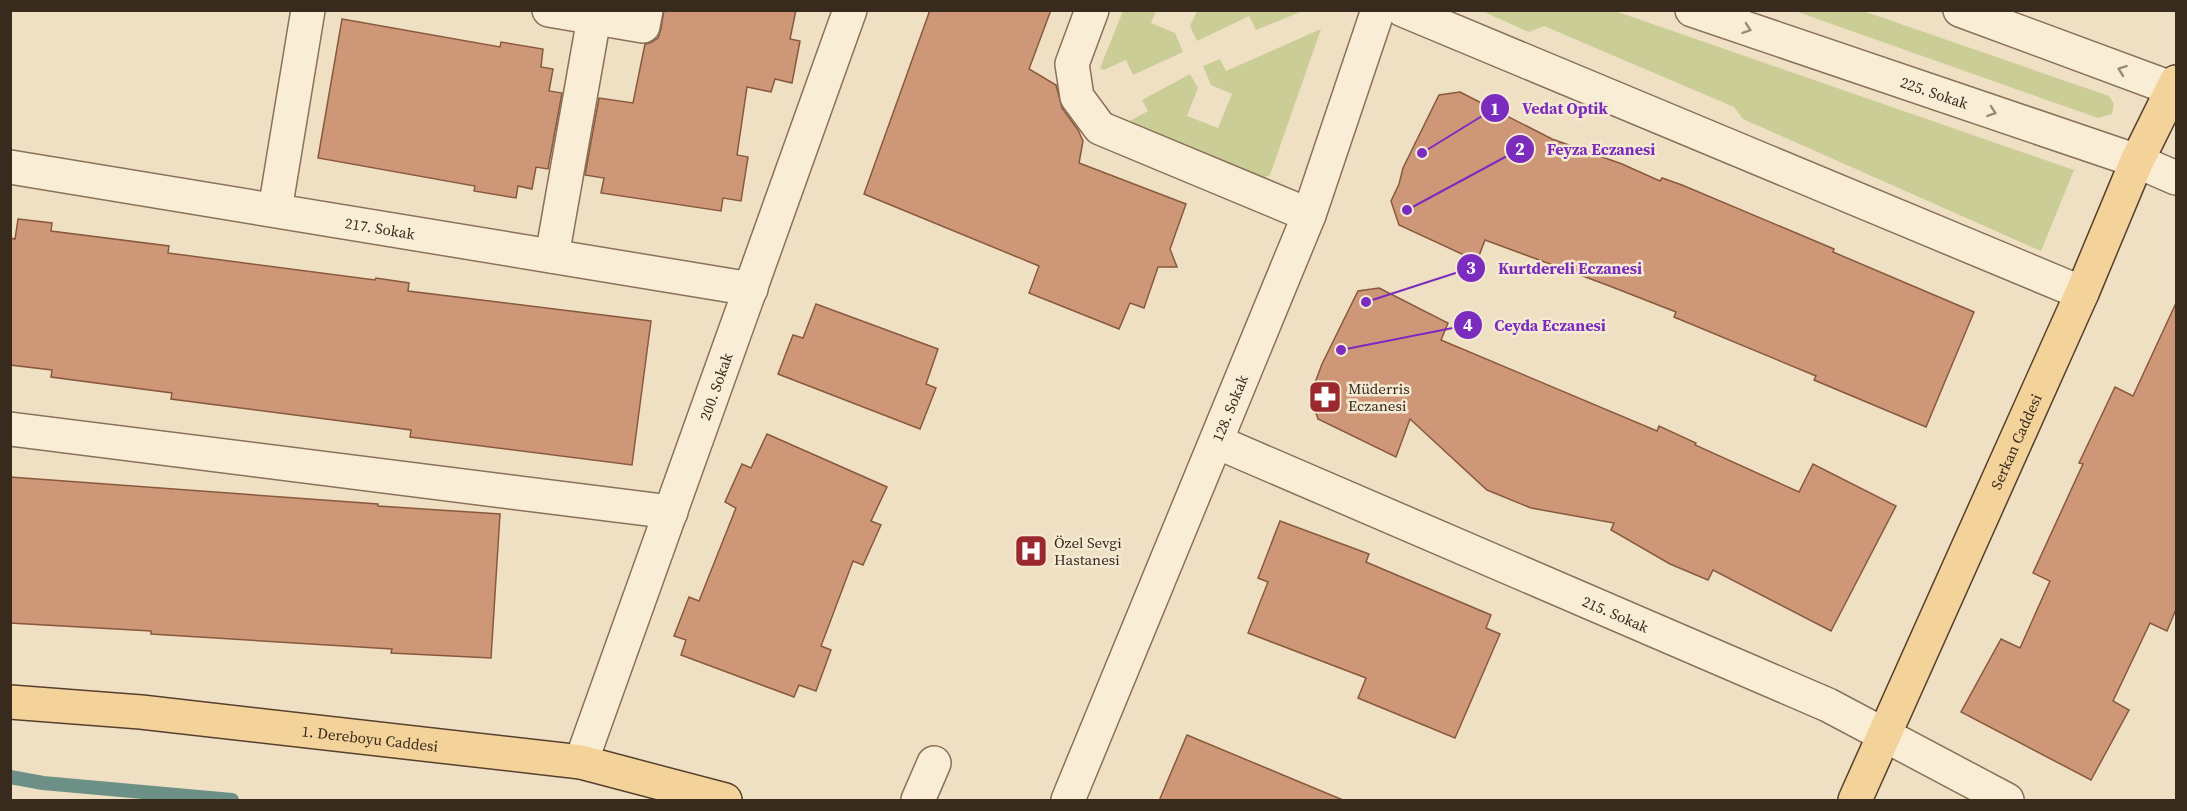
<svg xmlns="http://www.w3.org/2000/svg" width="2187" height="811" viewBox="0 0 2187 811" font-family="'Source Serif 4',serif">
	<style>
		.green { fill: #cacd96 }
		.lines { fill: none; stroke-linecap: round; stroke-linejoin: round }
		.stream { stroke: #6c9085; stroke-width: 14 }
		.building { fill: #ce9878; stroke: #89593e; stroke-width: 1.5 }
		.minor-casing { stroke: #8a7159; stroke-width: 36 }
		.major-casing { stroke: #573f2e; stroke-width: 36 }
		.minor { stroke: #faedd6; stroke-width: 33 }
		.major { stroke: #f3d39a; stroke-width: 33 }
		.oneway { stroke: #9a8c7a }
		.labels { text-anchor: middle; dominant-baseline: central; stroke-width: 5; stroke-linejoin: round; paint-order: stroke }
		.street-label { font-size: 15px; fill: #392a1e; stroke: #f6ead3 }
		.poi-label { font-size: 15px; fill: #392a1e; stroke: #f6ead3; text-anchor: start }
		.leader { fill: none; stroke: #7b2cbf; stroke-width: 2 }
		.callout-dot { fill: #7b2cbf; stroke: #f6ead3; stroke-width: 2 }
		.mark-label { font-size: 18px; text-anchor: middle; font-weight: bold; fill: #fff }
		.callout-label { font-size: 16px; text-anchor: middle; font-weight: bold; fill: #7b2cbf; stroke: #f6ead3; stroke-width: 5; stroke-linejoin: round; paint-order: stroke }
	</style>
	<rect width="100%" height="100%" fill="#efe0c3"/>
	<g class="green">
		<polygon points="1123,11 1156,11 1151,23 1175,33 1183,52 1133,75 1126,60 1104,70 1100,68"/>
		<polygon points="1197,11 1197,10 1303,11 1256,30 1249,16 1197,41 1190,26"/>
		<polygon points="1482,11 1615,11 2074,170 2041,251 1743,119 1734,107 1544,26 1529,32"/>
		<polygon points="1795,11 1863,11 2109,96 2114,104 2112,114 2098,118"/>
		<polygon points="1321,29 1270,175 1262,178 1126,127 1126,123 1148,111 1142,100 1190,74 1198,88 1187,116 1218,128 1232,94 1211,85 1203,66 1220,59 1226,71"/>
	</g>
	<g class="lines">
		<polyline class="stream" points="10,777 43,783 232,800"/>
	</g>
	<g class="building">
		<polygon points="664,10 796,10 790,39 800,41 792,83 775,79 771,92 747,87 737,155 748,157 741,201 723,198 721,211 601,193 604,178 585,175 599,98 633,103 645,44 650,43 658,38 661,29"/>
		<polygon points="930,10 1051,10 1029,69 1056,85 1062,108 1078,130 1083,141 1079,163 1186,204 1170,249 1177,267 1158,267 1144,308 1130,303 1119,329 1029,293 1039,266 864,194"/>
		<polygon points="342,19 500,47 501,42 543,49 541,67 553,69 549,91 562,93 548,169 536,167 532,189 518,186 516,198 474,191 475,186 318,158"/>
		<polygon points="1460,92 1552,139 1622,164 1660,181 1662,178 1682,185 1834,249 1833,252 1974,312 1926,427 1814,380 1816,376 1674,317 1676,312 1607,285 1485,240 1477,261 1399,225 1391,201 1399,184 1403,168 1439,95"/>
		<polygon points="18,219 52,223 51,231 169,246 168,253 375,280 376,278 409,283 408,291 651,321 632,465 410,437 411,430 171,399 172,393 51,377 52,370 10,365 10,238 15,239"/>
		<polygon points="1379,288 1448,323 1441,340 1657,431 1659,426 1696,443 1695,445 1799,492 1813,464 1896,506 1831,631 1713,570 1708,580 1670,564 1611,530 1614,523 1531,508 1487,490 1410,419 1396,457 1318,419 1310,396 1322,364 1358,291"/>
		<polygon points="2176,303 2176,609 2167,631 2150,623 2113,701 2129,710 2091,780 1961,712 2001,639 2020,648 2050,581 2033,573 2083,464 2079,463 2115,387 2133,396"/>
		<polygon points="816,304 938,349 926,384 936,388 920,429 778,374 793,335 803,338"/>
		<polygon points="767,434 887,487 871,521 881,525 863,565 853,561 821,646 831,650 816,691 799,685 794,697 681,655 686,640 674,636 689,597 699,601 736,508 725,502 742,464 751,468"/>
		<polygon points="10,477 378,504 378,506 500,514 491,658 391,653 392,649 151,634 151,631 10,623"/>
		<polygon points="1280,521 1369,554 1366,562 1491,615 1486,628 1500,634 1455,738 1358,698 1366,678 1248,633 1268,582 1258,578"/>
		<polygon points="1187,735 1343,800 1343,801 1159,801"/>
	</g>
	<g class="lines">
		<defs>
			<g id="minor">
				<polyline points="549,10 643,26 646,10"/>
				<polyline points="1092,10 1072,64 1077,97 1100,128 1309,215"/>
				<polyline points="1403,10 2082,293"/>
				<path id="s1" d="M1692,10L2137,161L2176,178"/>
				<polyline points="1960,10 2176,90"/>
				<path id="s2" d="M10,167L751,289"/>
				<polyline points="275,210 308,10"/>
				<polyline points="552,256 594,18"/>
				<polyline points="10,429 671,512"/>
				<path id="s3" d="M1217,442L1828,705L2007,800"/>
				<path id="s4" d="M581,762L850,10"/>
				<polyline points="918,800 934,763"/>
				<path id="s5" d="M1068,800L1309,215L1378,10"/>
			</g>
			<g id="major">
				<path id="s6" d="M10,702L141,712L581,762L725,800"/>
				<path id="s7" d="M1855,800L2082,293L2137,161L2176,82"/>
			</g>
		</defs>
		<use href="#minor" class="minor-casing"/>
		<use href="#major" class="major-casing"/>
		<use href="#minor" class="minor"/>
		<use href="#major" class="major"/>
	</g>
	<defs><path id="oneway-chevron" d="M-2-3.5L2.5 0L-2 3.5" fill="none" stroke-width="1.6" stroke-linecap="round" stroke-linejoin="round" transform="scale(1.5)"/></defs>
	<g class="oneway">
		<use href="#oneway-chevron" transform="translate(1747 29) rotate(19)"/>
		<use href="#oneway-chevron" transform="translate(2122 70) rotate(-160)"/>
		<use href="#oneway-chevron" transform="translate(1992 112) rotate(19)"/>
	</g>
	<defs>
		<symbol id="pharmacy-square" viewBox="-11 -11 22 22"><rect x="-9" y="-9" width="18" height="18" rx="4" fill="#9a282e" stroke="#f6ead3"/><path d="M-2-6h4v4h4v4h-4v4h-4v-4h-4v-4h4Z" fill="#fff"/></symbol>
		<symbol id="hospital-square" viewBox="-11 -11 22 22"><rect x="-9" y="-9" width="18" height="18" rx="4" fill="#9a282e" stroke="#f6ead3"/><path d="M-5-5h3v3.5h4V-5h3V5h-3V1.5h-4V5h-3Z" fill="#fff"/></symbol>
	</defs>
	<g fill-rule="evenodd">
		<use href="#pharmacy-square" x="1306" y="378" width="38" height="38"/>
		<use href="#hospital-square" x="1012" y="532" width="38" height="38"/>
	</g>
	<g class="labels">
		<g class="street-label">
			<text stroke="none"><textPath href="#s1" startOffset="256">225. Sokak</textPath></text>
			<text stroke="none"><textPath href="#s2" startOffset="375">217. Sokak</textPath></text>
			<text stroke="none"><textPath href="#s4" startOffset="399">200. Sokak</textPath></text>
			<text stroke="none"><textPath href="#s5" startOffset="424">128. Sokak</textPath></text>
			<text stroke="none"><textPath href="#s7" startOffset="393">Serkan Caddesi</textPath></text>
			<text stroke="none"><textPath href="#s3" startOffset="434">215. Sokak</textPath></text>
			<text stroke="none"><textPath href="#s6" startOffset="362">1. Dereboyu Caddesi</textPath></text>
		</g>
		<g class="poi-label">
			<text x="1348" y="388">Müderris<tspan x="1348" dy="17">Eczanesi</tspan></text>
			<text x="1054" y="542">Özel Sevgi<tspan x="1054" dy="17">Hastanesi</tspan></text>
		</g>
	</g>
	<path class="leader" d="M1422 153L1495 108M1407 210L1520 149M1366 302L1471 268M1341 350L1468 325"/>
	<g class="callout-dot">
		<circle cx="1422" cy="153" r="6"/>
		<circle cx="1407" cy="210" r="6"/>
		<circle cx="1366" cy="302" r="6"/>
		<circle cx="1341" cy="350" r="6"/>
		<circle cx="1495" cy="108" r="15"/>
		<circle cx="1520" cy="149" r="15"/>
		<circle cx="1471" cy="268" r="15"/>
		<circle cx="1468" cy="325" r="15"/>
	</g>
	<g class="mark-label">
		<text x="1495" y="115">1</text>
		<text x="1520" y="155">2</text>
		<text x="1471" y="274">3</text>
		<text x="1468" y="331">4</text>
	</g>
	<g class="callout-label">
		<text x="1565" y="114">Vedat Optik</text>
		<text x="1601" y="155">Feyza Eczanesi</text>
		<text x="1570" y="274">Kurtdereli Eczanesi</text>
		<text x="1550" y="331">Ceyda Eczanesi</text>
	</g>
	<rect width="2187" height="811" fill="none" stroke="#392a1e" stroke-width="24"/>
</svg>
